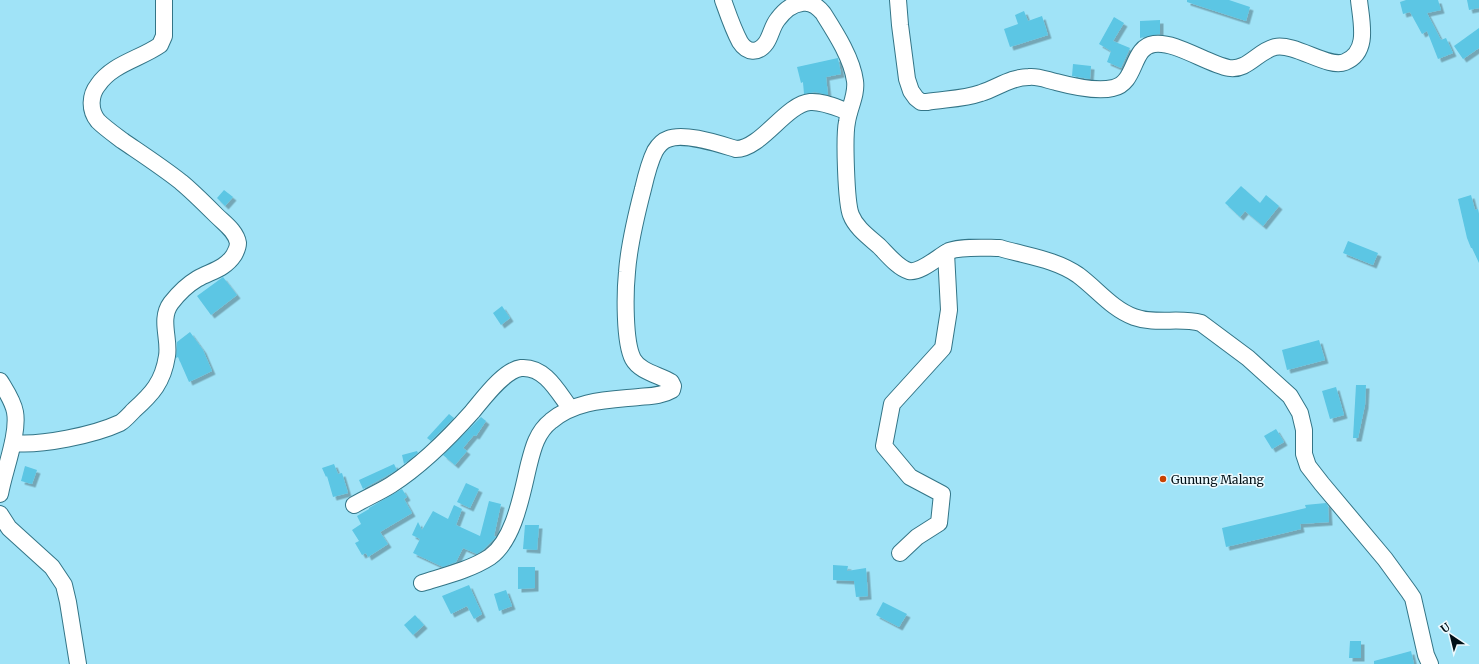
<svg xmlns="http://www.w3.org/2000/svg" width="1479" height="664" viewBox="0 0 1479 664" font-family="Merriweather,serif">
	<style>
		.building { fill: #5cc6e4; filter: url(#shadow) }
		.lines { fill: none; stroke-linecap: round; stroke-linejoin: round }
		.minor-casing { stroke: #337587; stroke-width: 18 }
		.minor { stroke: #fff; stroke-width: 16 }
		.poi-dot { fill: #c94302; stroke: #edfafe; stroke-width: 1.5 }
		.labels { text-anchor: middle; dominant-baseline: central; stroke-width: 3; stroke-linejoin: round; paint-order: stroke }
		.poi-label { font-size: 12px; fill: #001017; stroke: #edfafe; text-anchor: start }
	</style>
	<defs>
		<filter id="shadow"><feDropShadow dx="3.5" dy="3.5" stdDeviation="0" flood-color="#0004"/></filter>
	</defs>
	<rect width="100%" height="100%" fill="#a0e3f7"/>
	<g class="building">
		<polygon points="1187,0 1229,0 1250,7 1246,21 1187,2"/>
		<polygon points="1406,0 1438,0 1441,10 1427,13 1441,40 1446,38 1453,53 1438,59 1427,31 1422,34 1410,12 1403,14 1400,2"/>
		<polygon points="1467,0 1479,0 1479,8 1469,10"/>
		<polygon points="1024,11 1028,21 1042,16 1048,35 1010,47 1004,29 1018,24 1015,15"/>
		<polygon points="1114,17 1124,23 1113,41 1130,48 1121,68 1107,62 1111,51 1099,44"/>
		<polygon points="1160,20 1160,34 1140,38 1140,21"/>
		<polygon points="1479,28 1479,48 1463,59 1454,46"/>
		<polygon points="838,58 841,74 826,77 828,95 815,92 804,94 803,82 801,83 797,67"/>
		<polygon points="1073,64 1091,66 1090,79 1072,76"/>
		<polygon points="1241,186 1260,203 1266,195 1279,206 1263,226 1245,211 1240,217 1225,203"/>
		<polygon points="224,190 233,197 225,206 217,198"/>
		<polygon points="1471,195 1475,210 1478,209 1479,214 1479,263 1472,248 1471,248 1467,238 1458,199"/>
		<polygon points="1348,241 1378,253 1373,265 1343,253"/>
		<polygon points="223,277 237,295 211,315 197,296"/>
		<polygon points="502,306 510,318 501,325 493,313"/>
		<polygon points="190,332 203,350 212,371 189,382 178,357 176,358 177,342"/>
		<polygon points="1319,340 1325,360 1287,370 1282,350"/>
		<polygon points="1356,385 1366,385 1365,405 1358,438 1353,438"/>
		<polygon points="1336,387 1344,415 1330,419 1322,391"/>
		<polygon points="449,414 454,418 431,441 427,438"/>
		<polygon points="481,417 486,421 476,436 474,435 463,448 467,451 455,465 443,455"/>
		<polygon points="1276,429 1284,442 1272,449 1264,436"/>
		<polygon points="417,451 418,453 404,464 402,455"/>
		<polygon points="334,464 338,474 342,473 348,493 333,497 327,476 326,477 322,468"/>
		<polygon points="394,464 397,470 363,489 359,480"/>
		<polygon points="25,466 37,470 32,484 21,481"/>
		<polygon points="466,483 479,489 470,508 457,502"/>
		<polygon points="402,489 407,497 404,499 412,513 380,532 388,544 368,557 366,553 362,555 355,543 359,541 352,530 361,524 357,516 369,509 369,508"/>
		<polygon points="489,501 501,504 494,536 496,537 484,549 477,554 463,548 456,562 443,567 413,553 420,539 412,535 418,522 422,530 433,511 448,519 454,505 462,509 456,525 480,536"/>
		<polygon points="1326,503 1328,506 1329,522 1300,524 1301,529 1226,547 1222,528 1306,508 1305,505"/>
		<polygon points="525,525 539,525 537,550 523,549"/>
		<polygon points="833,565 848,566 847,571 866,568 868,596 856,597 854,581 833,580"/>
		<polygon points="518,567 535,567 535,588 518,589"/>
		<polygon points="469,585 482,614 474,619 467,606 451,614 442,596"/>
		<polygon points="506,590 512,606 499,611 494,594"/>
		<polygon points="883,602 907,614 899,627 876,615"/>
		<polygon points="415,615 424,625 413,635 404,625"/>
		<polygon points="1350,641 1361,641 1361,658 1349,658"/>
		<polygon points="1411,651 1414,664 1374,664 1374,661"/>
	</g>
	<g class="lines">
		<defs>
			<g id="minor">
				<path d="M723,0C728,14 733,29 740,42C747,53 758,54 766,43C771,36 772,26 778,19C784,11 792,4 802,3C811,1 818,7 823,13C835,32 852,58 855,81C857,95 849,108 847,122C844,136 846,203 851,215C856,228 869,237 879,246C887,254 898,268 909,271C921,273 939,256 949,251C962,246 987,248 1000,248C1026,256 1055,259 1078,275C1097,289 1112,309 1134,317C1156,325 1179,317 1201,323L1248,358L1290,396L1300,413L1304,430V454L1308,466L1322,484L1385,559L1409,592L1413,598L1426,655L1430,664"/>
				<path d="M898,0L900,25L907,79L911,91L916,98L921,102H927C945,99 964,99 981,93C997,88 1011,77 1029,77C1038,76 1047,80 1056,82C1071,86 1097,92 1113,88C1137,83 1131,47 1154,44C1176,41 1207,64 1229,68C1247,71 1258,51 1275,47C1296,43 1328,69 1345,62C1370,52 1361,21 1359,0"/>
				<path d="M0,381C6,391 13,401 15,412C19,434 4,471 0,494"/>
				<path d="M13,443C41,446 94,435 120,423C125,420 130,414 134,410C152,394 163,382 167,356C170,339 159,319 171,303C178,294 187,285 197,279C211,271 225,269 234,255C236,251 238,248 238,243C236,231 224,223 216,215C205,204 193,192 181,182C162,167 142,154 123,141C115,135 105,128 98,121C89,110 90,95 98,85C112,64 140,59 160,45L164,36V0"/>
				<path d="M354,505C366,498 380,492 391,485C422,465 448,439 472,412C483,399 504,370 521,368C545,366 558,392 570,408"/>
				<polyline points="0,514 9,528 52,567 64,585 68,602 78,664"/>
				<polyline points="900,553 917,537 939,523 942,494 910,477 884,446 892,404 943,348 949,310 946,253"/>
				<path d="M422,583C444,576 470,570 490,557C515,539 522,492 529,464C533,448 537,432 551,421C576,400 608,400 639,397C650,396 662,396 672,390L673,386L671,382C660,375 640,372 633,359C624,342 625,292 627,272C629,244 636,216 643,189C646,176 649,163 655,151C658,146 662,141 668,139C684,132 719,144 736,149C761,149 786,104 810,102C823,101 837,108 849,112"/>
			</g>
		</defs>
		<use href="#minor" class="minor-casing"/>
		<use href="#minor" class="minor"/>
	</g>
	<circle class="poi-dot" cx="1163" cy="479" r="4"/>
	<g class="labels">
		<g class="poi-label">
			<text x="1171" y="479">Gunung Malang</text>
		</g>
	</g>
	<g transform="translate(1451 636) rotate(325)" stroke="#edfafe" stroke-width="3" paint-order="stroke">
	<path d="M0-3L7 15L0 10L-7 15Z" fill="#001017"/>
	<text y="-6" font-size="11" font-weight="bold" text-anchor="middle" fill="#001017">U</text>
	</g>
</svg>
